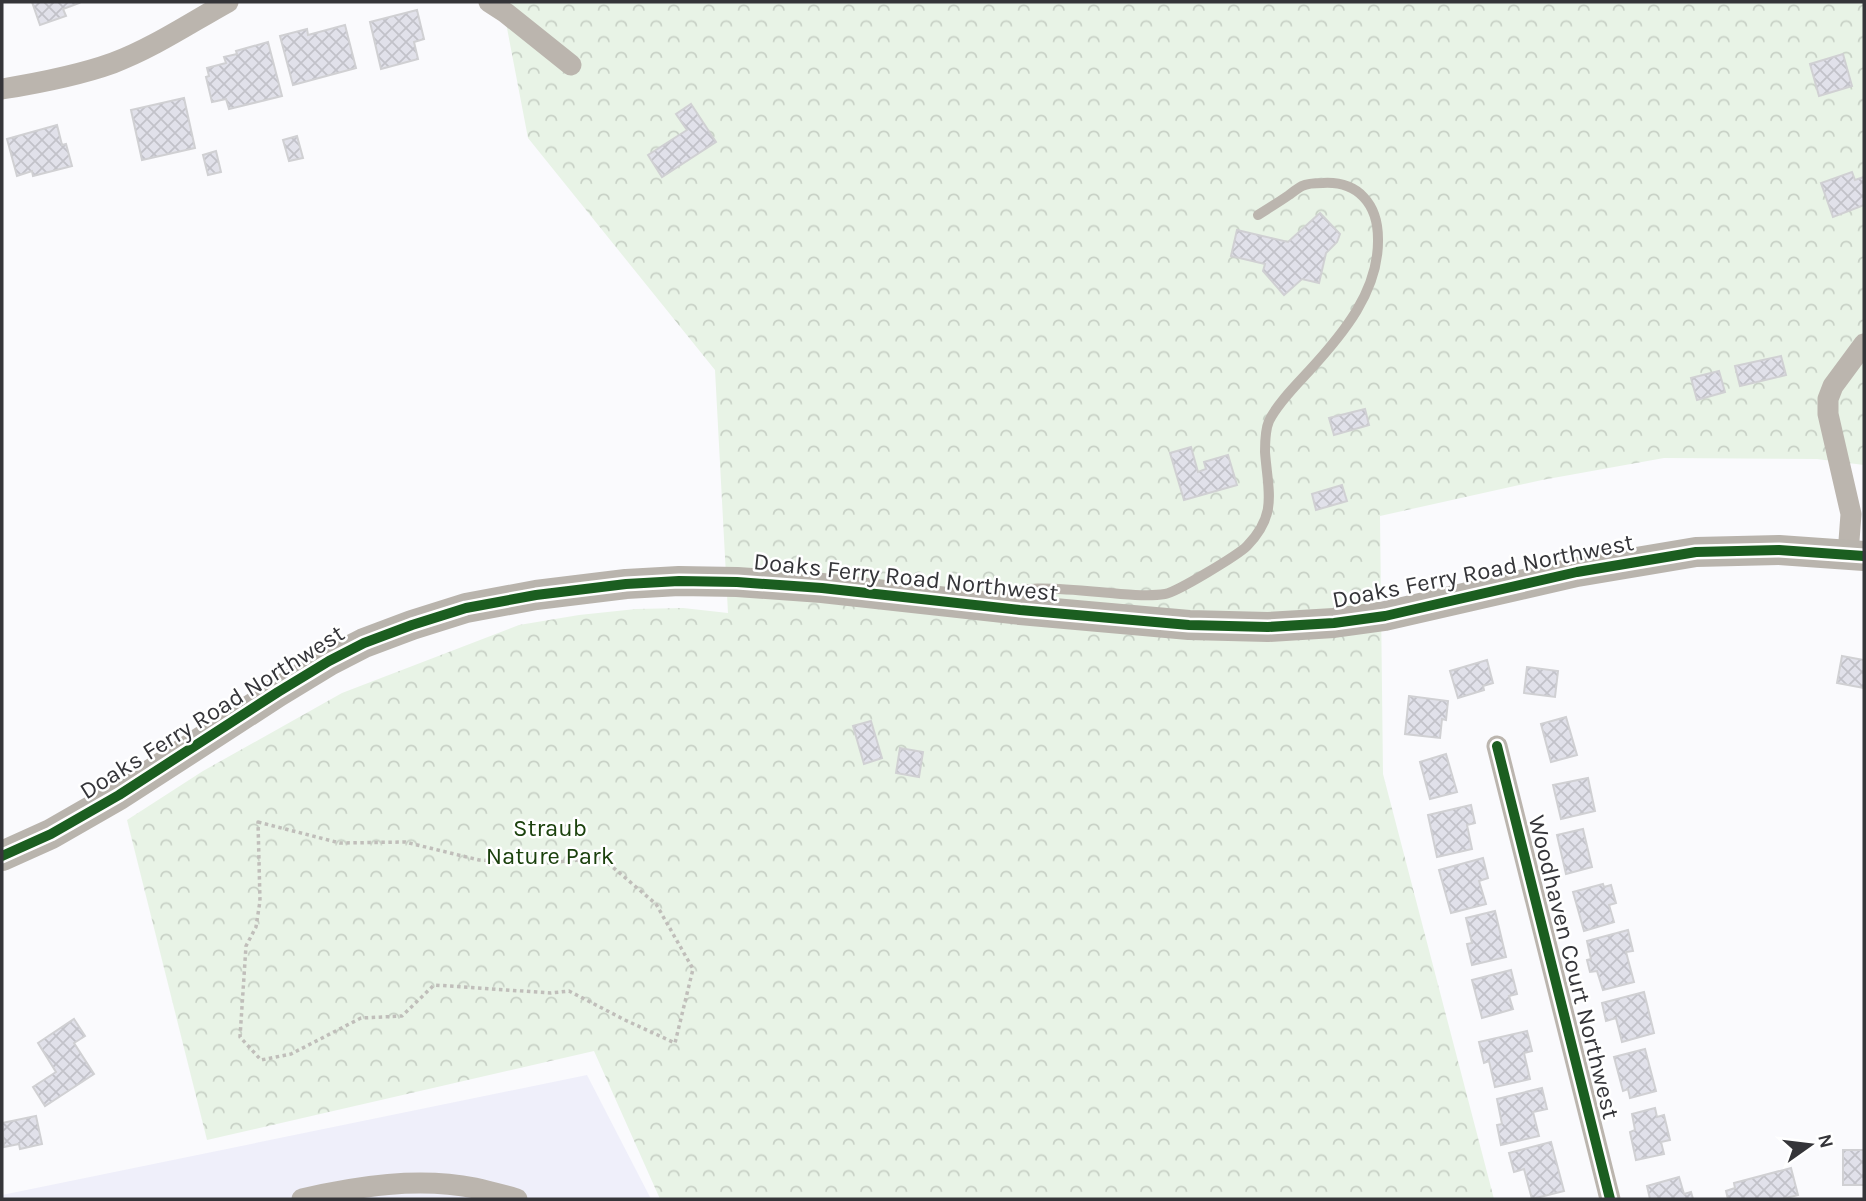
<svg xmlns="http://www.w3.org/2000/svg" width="1866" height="1201" viewBox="0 0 1866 1201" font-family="Karla,sans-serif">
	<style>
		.built { fill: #efeffa }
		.forest { fill: url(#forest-crowns) }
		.building { fill: url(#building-cross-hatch); stroke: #d0d0d3; stroke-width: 2 }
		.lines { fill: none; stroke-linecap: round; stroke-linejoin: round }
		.path { stroke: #c0beba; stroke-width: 3.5; stroke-dasharray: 3.5 3.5; stroke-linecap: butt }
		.lane { stroke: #bbb5ae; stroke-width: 10 }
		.street { stroke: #bbb5ae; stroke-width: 21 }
		.secondary { stroke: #b9b4ad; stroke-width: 30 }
		.cycleway-casing { stroke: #fff; stroke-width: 15 }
		.cycleway { stroke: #1b5e20; stroke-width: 10 }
		.labels { text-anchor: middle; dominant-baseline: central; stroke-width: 5; stroke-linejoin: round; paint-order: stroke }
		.street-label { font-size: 24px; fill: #353539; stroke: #fff }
		.park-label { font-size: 24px; fill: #1b410d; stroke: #fff }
	</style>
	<defs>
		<pattern id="forest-crowns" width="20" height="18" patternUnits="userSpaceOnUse" patternTransform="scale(1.75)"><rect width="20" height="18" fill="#e8f3e6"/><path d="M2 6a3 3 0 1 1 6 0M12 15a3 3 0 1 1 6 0" fill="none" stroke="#c8d1c6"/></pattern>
		<pattern id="building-cross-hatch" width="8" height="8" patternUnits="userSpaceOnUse" patternTransform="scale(1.75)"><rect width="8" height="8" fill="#e1e1ea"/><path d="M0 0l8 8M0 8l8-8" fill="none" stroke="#c2c2c9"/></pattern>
	</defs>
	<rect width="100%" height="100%" fill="#fafafd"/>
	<polygon class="built" points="587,1075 651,1199 2,1199 2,1195"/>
	<polygon class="forest" points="502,2 1864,2 1864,465 1817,459 1664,458 1542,480 1380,516 1383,774 1494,1199 660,1199 594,1051 207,1140 127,820 203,771 342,693 519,625 579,615 636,609 683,608 728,613 715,370 528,138"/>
	<g class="building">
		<polygon points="32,2 78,2 79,3 63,9 66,16 40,25"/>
		<polygon points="417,10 424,39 414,42 418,59 381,69 370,22"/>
		<polygon points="345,25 356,68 293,85 280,36 307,29 308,35"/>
		<polygon points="268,42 282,96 229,109 226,99 212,102 206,77 209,76 207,68 226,63 224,57 237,54 236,51"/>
		<polygon points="1843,54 1852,86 1819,96 1810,64"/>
		<polygon points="184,98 195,148 142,160 131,110"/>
		<polygon points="691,104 716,142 662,177 648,155 687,130 676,114"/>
		<polygon points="57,125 62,145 66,144 72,166 33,176 32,171 17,176 7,139"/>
		<polygon points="297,136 303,158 289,161 283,140"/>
		<polygon points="216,151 221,172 208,175 203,155"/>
		<polygon points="1852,172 1855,180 1864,177 1864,205 1833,217 1821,183"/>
		<polygon points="1320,213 1340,234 1337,242 1326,253 1319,283 1302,279 1284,295 1263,271 1265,264 1231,256 1237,230 1288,242"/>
		<polygon points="1781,356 1786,375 1740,386 1735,366"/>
		<polygon points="1719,371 1725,392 1697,400 1691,378"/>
		<polygon points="1365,409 1369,425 1334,435 1329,418"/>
		<polygon points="1191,447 1198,472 1206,469 1204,462 1228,455 1237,485 1184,500 1170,453"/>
		<polygon points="1342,485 1347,501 1316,510 1312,494"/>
		<polygon points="1842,656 1864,660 1864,688 1837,683"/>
		<polygon points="1487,660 1493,683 1483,686 1484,690 1458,698 1450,671"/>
		<polygon points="1527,667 1558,671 1555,697 1524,693"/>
		<polygon points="1409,696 1448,701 1446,720 1442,719 1440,738 1405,734"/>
		<polygon points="1566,717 1577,755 1551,762 1541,724"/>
		<polygon points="871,721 882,758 864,764 853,726"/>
		<polygon points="900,748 923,752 919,777 896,773"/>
		<polygon points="1446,754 1457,792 1430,799 1420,762"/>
		<polygon points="1588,778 1595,811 1561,819 1553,785"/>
		<polygon points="1471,805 1475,823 1467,825 1472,849 1437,857 1428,815"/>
		<polygon points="1583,829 1592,867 1566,874 1557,835"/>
		<polygon points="1483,858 1488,878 1479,881 1486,904 1451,913 1439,870"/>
		<polygon points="1603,884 1604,887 1611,885 1616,903 1609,905 1614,922 1584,931 1573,892"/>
		<polygon points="1495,911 1506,957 1472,965 1467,944 1472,943 1466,918"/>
		<polygon points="1628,930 1633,951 1626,952 1634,982 1603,990 1597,971 1590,972 1587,960 1591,959 1587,941"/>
		<polygon points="1511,970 1517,994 1509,996 1513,1009 1482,1018 1472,980"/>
		<polygon points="1644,992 1654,1033 1622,1042 1616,1018 1606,1021 1602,1003"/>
		<polygon points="74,1019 85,1036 74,1043 94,1074 45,1106 33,1087 56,1072 38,1043"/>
		<polygon points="1527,1031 1532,1051 1524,1053 1530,1079 1495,1087 1489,1061 1484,1063 1479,1042"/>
		<polygon points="1645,1049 1656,1091 1630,1098 1628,1089 1623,1091 1614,1057"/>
		<polygon points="1542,1088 1547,1109 1533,1112 1539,1136 1501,1145 1497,1125 1502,1124 1497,1099"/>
		<polygon points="1655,1108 1657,1117 1664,1115 1670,1140 1661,1142 1664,1154 1636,1160 1630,1132 1635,1130 1632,1114"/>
		<polygon points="36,1116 42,1144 20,1149 19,1144 4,1147 2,1123"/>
		<polygon points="1551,1142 1564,1191 1532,1199 1524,1169 1514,1172 1509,1153"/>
		<rect x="1843" y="1150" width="21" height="35"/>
		<polygon points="1791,1168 1798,1195 1782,1199 1728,1199 1726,1191 1735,1188 1734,1183"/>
		<polygon points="1679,1177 1684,1194 1691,1192 1693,1199 1650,1199 1647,1186"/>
	</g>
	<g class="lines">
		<polygon class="path" points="258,822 340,843 405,842 479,860 535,864 602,858 656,904 693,969 675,1043 625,1020 569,991 551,993 434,985 402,1016 361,1018 291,1054 261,1060 240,1037 246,946 256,927 260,901"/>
		<path class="lane" d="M993,600C1025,574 1122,601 1165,594C1177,592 1238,555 1247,546C1278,514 1268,492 1265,452C1265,442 1265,430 1269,421C1277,404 1296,385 1309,371C1343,334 1379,291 1378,239C1378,204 1358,181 1323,183C1317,183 1308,183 1302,186C1298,188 1293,192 1289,195C1279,202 1269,208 1258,215"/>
		<g class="street">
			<polyline points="489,2 506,13 571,65"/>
			<path d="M2,89C39,83 77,76 113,63C153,48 190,23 228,2"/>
			<polyline points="1848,554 1851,514 1828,414 1828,399 1833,386 1864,344"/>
			<polyline points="1497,746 1610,1199"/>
			<path d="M302,1199C358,1186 418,1177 475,1188C489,1191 503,1195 517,1199"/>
		</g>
		<polyline class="secondary" points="2,856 51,834 119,795 278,692 329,661 364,643 412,625 466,608 536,595 626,584 679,581 737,582 822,588 1020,610 1189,625 1268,627 1334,623 1385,616 1577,572 1696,552 1779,550 1864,556"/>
		<defs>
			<g id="cycleway">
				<polyline points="1497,746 1610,1199"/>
				<polyline points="2,856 51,834 119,795 278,692 329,661 364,643 412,625 466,608 536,595 626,584 679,581 737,582 822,588 1020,610 1189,625 1268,627 1334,623 1385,616 1577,572 1696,552 1779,550 1864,556"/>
			</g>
		</defs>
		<use href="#cycleway" class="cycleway-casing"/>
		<use href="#cycleway" class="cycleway"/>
	</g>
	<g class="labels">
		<g class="street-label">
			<text transform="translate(1483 571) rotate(-11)">Doaks Ferry Road Northwest</text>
			<text transform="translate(906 577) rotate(6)">Doaks Ferry Road Northwest</text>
			<text transform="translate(212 712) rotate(-32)">Doaks Ferry Road Northwest</text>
			<text transform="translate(1574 967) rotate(76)">Woodhaven Court Northwest</text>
		</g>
		<g class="park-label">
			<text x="550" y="828">Straub<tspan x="550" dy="28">Nature Park</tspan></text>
		</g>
	</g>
	<rect width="1866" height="1201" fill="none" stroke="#353539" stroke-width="7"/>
	<g transform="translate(1810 1145) rotate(76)" stroke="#ffffff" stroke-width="5" paint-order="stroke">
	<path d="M0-5L12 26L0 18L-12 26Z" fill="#353539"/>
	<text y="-10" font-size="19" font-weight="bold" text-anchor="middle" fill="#353539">N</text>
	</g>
</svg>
